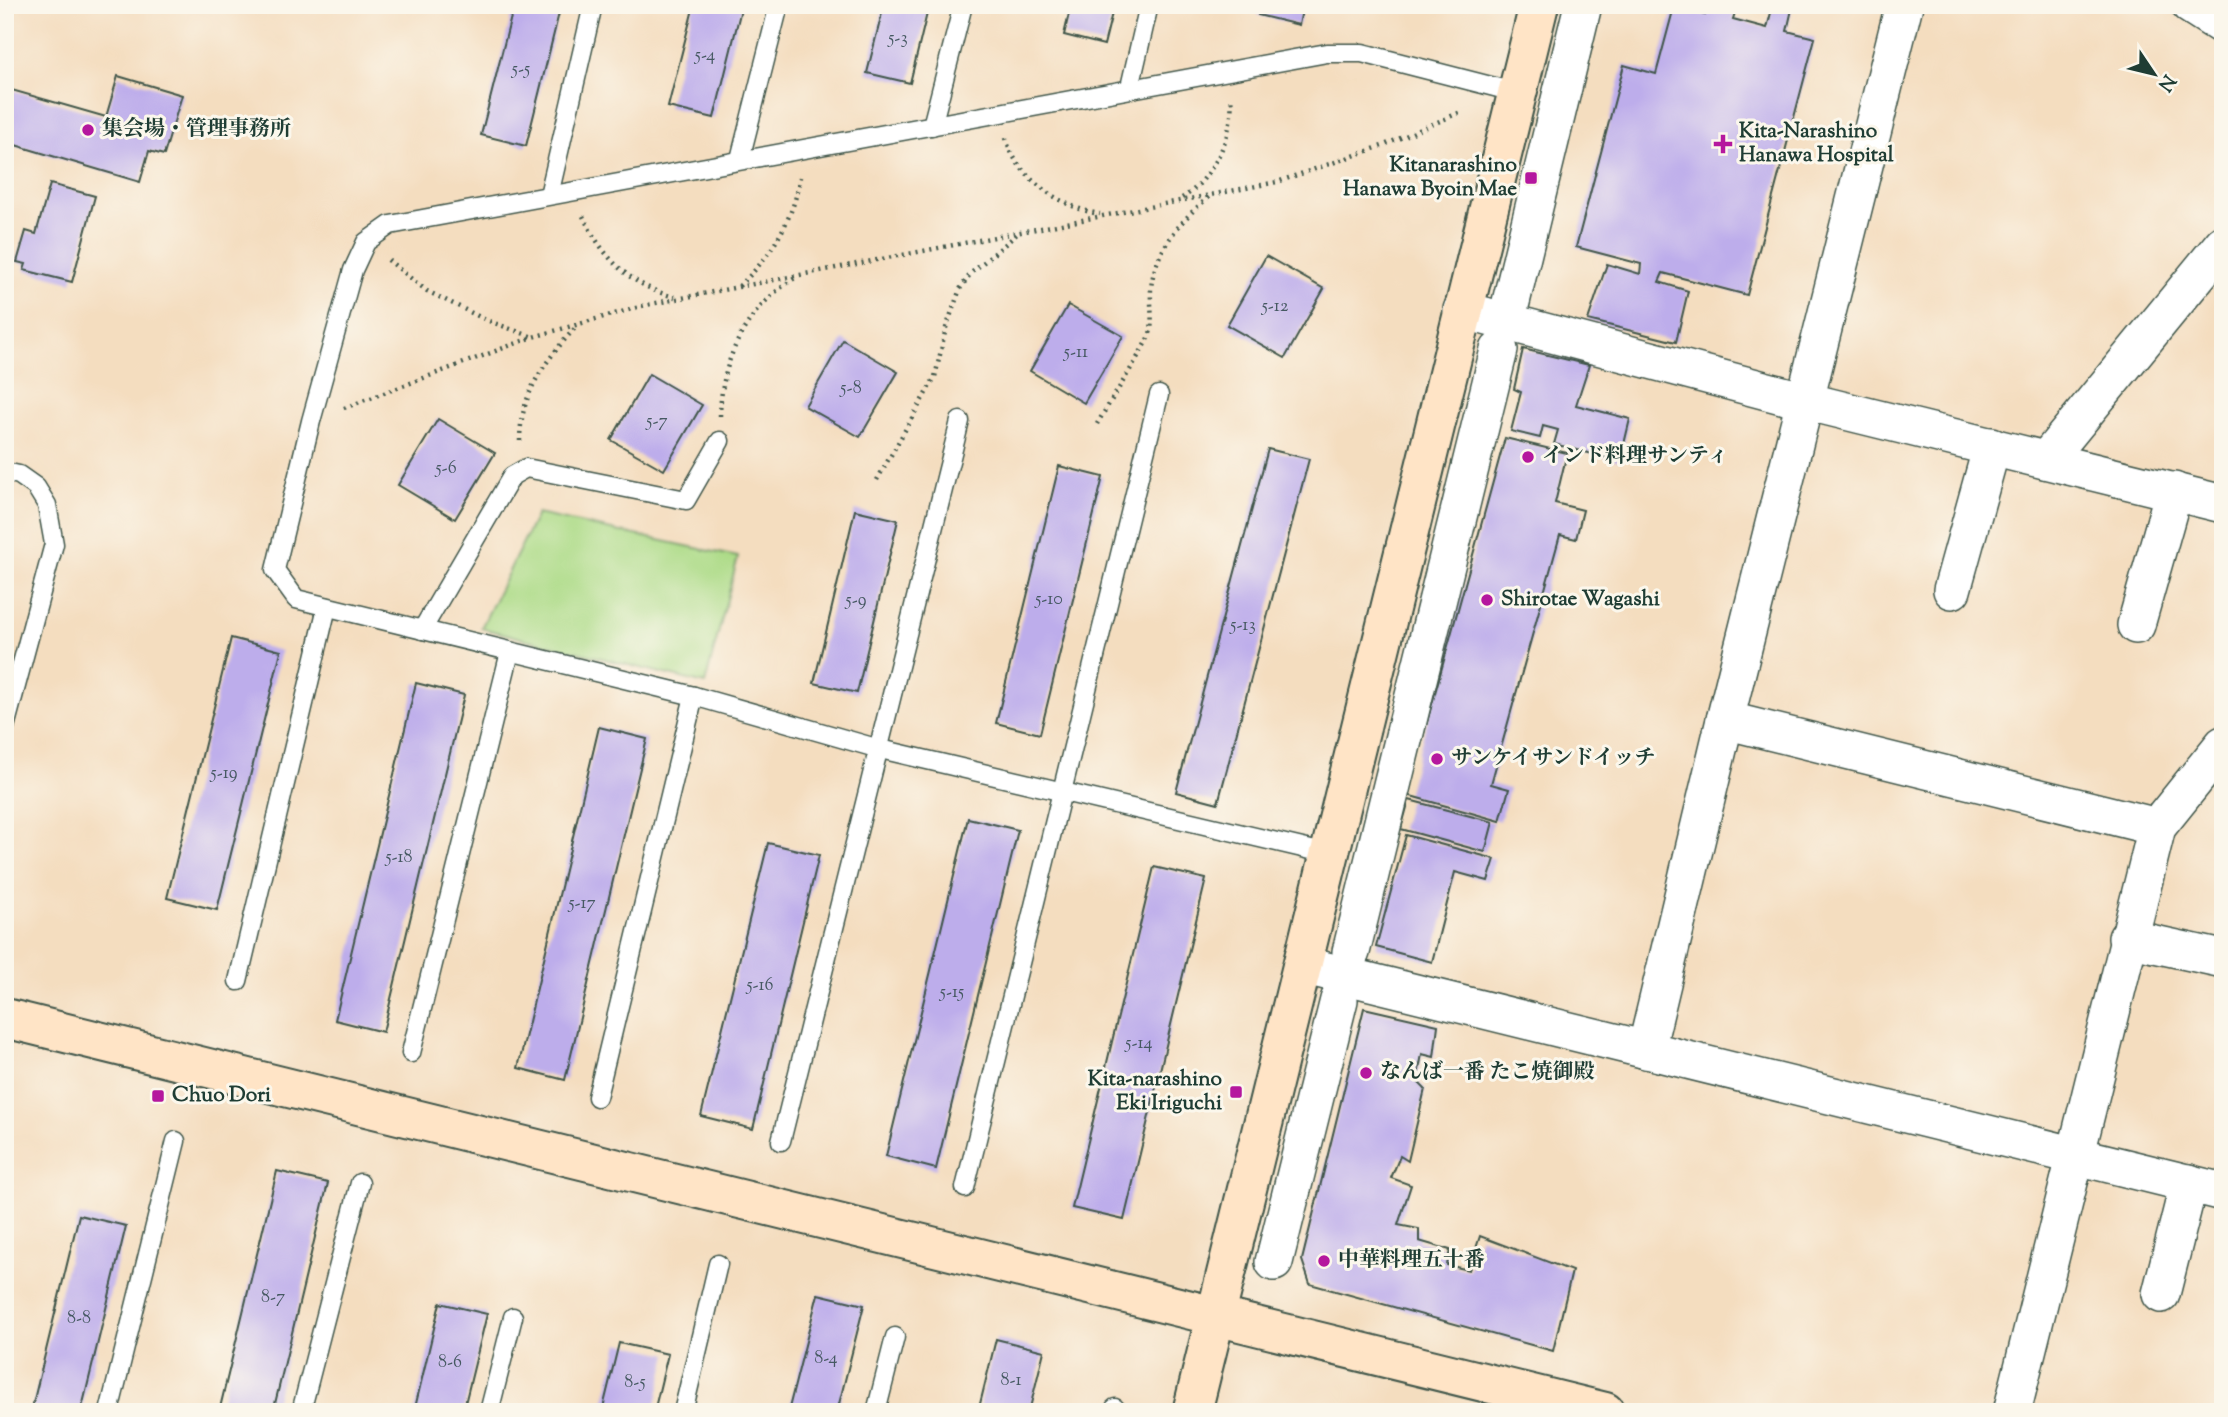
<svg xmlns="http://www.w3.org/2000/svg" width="2228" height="1417" viewBox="0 0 2228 1417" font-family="'Sorts Mill Goudy','Noto Serif JP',serif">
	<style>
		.green { fill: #addb88; stroke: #668c5e; stroke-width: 2 }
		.building { fill: #bdadeb }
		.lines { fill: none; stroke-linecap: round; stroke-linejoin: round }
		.lane-casing { stroke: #3f5549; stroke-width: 21 }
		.street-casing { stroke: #3f5549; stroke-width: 40 }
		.secondary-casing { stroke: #3f5549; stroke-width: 42 }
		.path { stroke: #3f5549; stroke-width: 4.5; stroke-dasharray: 2 5; stroke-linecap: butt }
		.lane { stroke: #fff; stroke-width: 18 }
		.street { stroke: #fff; stroke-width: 37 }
		.secondary { stroke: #ffe4c6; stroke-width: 38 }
		.poi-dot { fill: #b5179e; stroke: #fbf7ec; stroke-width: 2.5 }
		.labels { text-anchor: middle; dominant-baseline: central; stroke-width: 6; stroke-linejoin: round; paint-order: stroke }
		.number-label { font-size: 18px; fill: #465962 }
		.poi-label { font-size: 21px; font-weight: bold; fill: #1f3d34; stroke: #fbf7ec; text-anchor: start }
	</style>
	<rect width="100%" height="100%" fill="#fbf7ec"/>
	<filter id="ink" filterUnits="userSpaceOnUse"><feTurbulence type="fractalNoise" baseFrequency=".0143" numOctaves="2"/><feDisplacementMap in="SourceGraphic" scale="14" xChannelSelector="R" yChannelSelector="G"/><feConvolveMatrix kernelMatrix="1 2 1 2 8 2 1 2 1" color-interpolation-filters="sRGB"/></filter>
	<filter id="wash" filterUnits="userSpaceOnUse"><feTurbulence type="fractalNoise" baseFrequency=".00686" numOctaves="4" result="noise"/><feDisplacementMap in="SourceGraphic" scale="28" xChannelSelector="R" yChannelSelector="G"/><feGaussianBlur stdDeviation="1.57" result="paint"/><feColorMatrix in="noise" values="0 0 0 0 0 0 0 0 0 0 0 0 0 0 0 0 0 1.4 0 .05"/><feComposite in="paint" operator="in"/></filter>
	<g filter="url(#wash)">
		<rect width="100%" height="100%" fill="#f4ddbf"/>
		<polygon class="green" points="537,514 738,557 705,684 481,628"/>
		<g id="blocks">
			<g class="building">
				<polygon points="514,5 561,5 526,146 481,135"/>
				<polygon points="694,5 742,5 714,118 668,107"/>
				<polygon points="884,5 929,5 910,83 867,73"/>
				<polygon points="1071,5 1114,5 1104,45 1064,35"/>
				<polygon points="1260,5 1303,5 1299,25 1258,15"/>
				<polygon points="1707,5 1737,6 1733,19 1767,28 1773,5 1793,5 1787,31 1815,38 1747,295 1663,273 1659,282 1688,291 1676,342 1588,320 1607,264 1640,274 1641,264 1576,247 1624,65 1656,74 1674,7 1705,15"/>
				<polygon points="118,76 182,95 164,155 149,151 140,182 5,142 5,88 106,117"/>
				<polygon points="50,184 95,196 72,282 24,270 26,264 17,262 26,231 36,234"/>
				<polygon points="1266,256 1324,289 1285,358 1227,325"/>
				<polygon points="1068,305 1123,336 1084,403 1030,371"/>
				<polygon points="843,340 898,372 860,437 805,406"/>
				<polygon points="1523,349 1589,365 1576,405 1630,419 1620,461 1554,444 1558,430 1543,426 1540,438 1511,431 1521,392 1514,389"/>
				<polygon points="649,374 702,405 664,470 611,440"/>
				<polygon points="438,419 495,453 455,519 398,485"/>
				<polygon points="1505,438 1567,453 1555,503 1583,510 1576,539 1560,535 1491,784 1509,789 1500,821 1407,795"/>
				<polygon points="1268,449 1309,459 1218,803 1176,792"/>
				<polygon points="1059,466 1103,477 1040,734 996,723"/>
				<polygon points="855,510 898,520 857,693 814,683"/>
				<polygon points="5,532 12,533 6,557 5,557"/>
				<polygon points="231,638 281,651 217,910 167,898"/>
				<polygon points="416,683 464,695 383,1032 335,1020"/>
				<polygon points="599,727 647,739 565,1080 518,1068"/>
				<polygon points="1409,800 1493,822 1485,852 1401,829"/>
				<polygon points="968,818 1018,830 936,1169 886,1156"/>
				<polygon points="1406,835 1495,859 1488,881 1455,872 1432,962 1376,947"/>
				<polygon points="768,843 819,855 753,1129 701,1116"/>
				<polygon points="1154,867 1206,879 1124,1220 1072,1208"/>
				<polygon points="1364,1008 1438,1025 1434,1057 1422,1054 1417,1081 1425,1089 1408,1161 1400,1156 1391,1178 1411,1185 1398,1225 1419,1229 1419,1241 1450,1250 1447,1265 1469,1270 1480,1236 1572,1271 1553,1351 1310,1284 1302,1260"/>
				<polygon points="277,1171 328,1183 273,1412 219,1412"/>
				<polygon points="79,1215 126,1226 81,1412 31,1412"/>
				<polygon points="818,1294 864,1305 837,1412 788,1412"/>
				<polygon points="440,1303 487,1314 463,1412 414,1412"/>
				<polygon points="996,1339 1044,1351 1029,1412 978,1412"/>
				<polygon points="619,1343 668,1354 654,1412 602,1412"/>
			</g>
		</g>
	</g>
	<g filter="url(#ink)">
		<use href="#blocks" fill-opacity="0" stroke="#3f5549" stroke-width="2"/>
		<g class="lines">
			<defs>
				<g id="lane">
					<polyline points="1130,87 1149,5"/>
					<polyline points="932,126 963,5"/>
					<polyline points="740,159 779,5"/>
					<polyline points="549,195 593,5"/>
					<polyline points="5,472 19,475 36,487 47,505 54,544 5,727"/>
					<polyline points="422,630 512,476 526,468 686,500 720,441"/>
					<polyline points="1328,854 876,748 694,696 296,599 275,570 311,421 353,270 366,242 390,225 1327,53 1362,53 1518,93"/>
					<polyline points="238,981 327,607"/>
					<polyline points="411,1053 510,652"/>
					<polyline points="597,1097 694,696"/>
					<polyline points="781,1141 960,421"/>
					<polyline points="965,1188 1159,395"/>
					<polyline points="109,1412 176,1141"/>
					<polyline points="301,1412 360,1183"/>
					<polyline points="489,1412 513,1317"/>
					<polyline points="683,1412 718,1264"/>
					<polyline points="876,1412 895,1337"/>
					<polyline points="1114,1412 1115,1408"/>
				</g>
				<g id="street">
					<polyline points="2190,5 2223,26"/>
					<polyline points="1511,302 1583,5"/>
					<polyline points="1462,310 1805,401 2223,504"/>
					<polyline points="2046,460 2223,244"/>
					<polyline points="1952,590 1992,446"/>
					<polyline points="2136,625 2174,491"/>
					<polyline points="1725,720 2157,827"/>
					<polyline points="2127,938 2223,959"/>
					<polyline points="1351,952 1499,350"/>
					<polyline points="1302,965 2223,1192"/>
					<polyline points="1646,1050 1725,720 1904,5"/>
					<polyline points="1274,1262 1339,1000"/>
					<polyline points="2161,1294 2189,1183"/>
					<polyline points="2012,1412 2157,827 2223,745"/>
				</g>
				<g id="secondary">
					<polyline points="5,1018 1605,1412"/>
					<polyline points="1192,1412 1539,5"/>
				</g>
			</defs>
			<use href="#lane" class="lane-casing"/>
			<use href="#street" class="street-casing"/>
			<use href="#secondary" class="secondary-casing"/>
			<g class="path">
				<path d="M1006,138C1016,177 1061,208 1100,214"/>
				<path d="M1182,198C1213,179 1235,133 1231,97"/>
				<path d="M583,216C603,258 630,286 675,297"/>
				<polyline points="388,260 427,291 486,320 533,337"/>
				<path d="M739,286C770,258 794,219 800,177"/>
				<polyline points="344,408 533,337 646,305 1277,182 1382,146 1463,111"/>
				<path d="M720,416C721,359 747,306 797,277"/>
				<path d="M1097,424C1107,406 1148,344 1151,330C1153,314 1149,297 1152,281C1158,246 1185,215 1212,195"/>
				<path d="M520,441C520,394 545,361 576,327"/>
				<polyline points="877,480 935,377 946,328 960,289 971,273 1017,234"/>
			</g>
			<use href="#lane" class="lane"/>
			<use href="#street" class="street"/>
			<use href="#secondary" class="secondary"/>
		</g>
	</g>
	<g class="poi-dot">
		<circle cx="88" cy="130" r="7"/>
		<path d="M1719.5 133.5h7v7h7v7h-7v7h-7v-7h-7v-7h7z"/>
		<rect x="1524" y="171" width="14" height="14" rx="3.5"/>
		<circle cx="1528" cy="457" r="7"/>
		<circle cx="1487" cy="600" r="7"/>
		<circle cx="1437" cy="759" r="7"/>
		<circle cx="1366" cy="1073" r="7"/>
		<rect x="1229" y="1085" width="14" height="14" rx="3.5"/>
		<rect x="151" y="1089" width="14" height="14" rx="3.5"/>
		<circle cx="1324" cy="1261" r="7"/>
	</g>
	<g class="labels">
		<g class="number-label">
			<text x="898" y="39">5-3</text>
			<text x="705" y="56">5-4</text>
			<text x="521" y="70">5-5</text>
			<text x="1275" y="307">5-12</text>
			<text x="1076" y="353">5-11</text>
			<text x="851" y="389">5-8</text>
			<text x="657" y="422">5-7</text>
			<text x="446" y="469">5-6</text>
			<text x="1049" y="600">5-10</text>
			<text x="856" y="601">5-9</text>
			<text x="1243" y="626">5-13</text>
			<text x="224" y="774">5-19</text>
			<text x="399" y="858">5-18</text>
			<text x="582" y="904">5-17</text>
			<text x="760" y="986">5-16</text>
			<text x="952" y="993">5-15</text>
			<text x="1139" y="1044">5-14</text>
			<text x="273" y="1298">8-7</text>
			<text x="79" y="1319">8-8</text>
			<text x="826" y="1359">8-4</text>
			<text x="450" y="1363">8-6</text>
			<text x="1011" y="1381">8-1</text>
			<text x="635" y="1383">8-5</text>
		</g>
		<g class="poi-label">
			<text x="102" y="130">集会場・管理事務所</text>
			<text x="1739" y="132">Kita-Narashino<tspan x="1739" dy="24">Hanawa Hospital</tspan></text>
			<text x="1517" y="166" text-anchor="end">Kitanarashino<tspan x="1517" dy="24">Hanawa Byoin Mae</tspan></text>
			<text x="1542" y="457">インド料理サンティ</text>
			<text x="1501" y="600">Shirotae Wagashi</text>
			<text x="1451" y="759">サンケイサンドイッチ</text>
			<text x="1380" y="1073">なんば一番 たこ焼御殿</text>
			<text x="1222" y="1080" text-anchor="end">Kita-narashino<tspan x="1222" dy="24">Eki Iriguchi</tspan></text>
			<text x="172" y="1096">Chuo Dori</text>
			<text x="1338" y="1261">中華料理五十番</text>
		</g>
	</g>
	<rect width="2228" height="1417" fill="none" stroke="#fbf7ec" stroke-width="28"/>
	<g transform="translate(2154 74) rotate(125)" stroke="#fbf7ec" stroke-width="5" paint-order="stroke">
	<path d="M0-5L12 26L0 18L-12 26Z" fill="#1f3d34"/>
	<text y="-10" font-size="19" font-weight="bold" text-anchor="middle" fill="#1f3d34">N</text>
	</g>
</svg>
